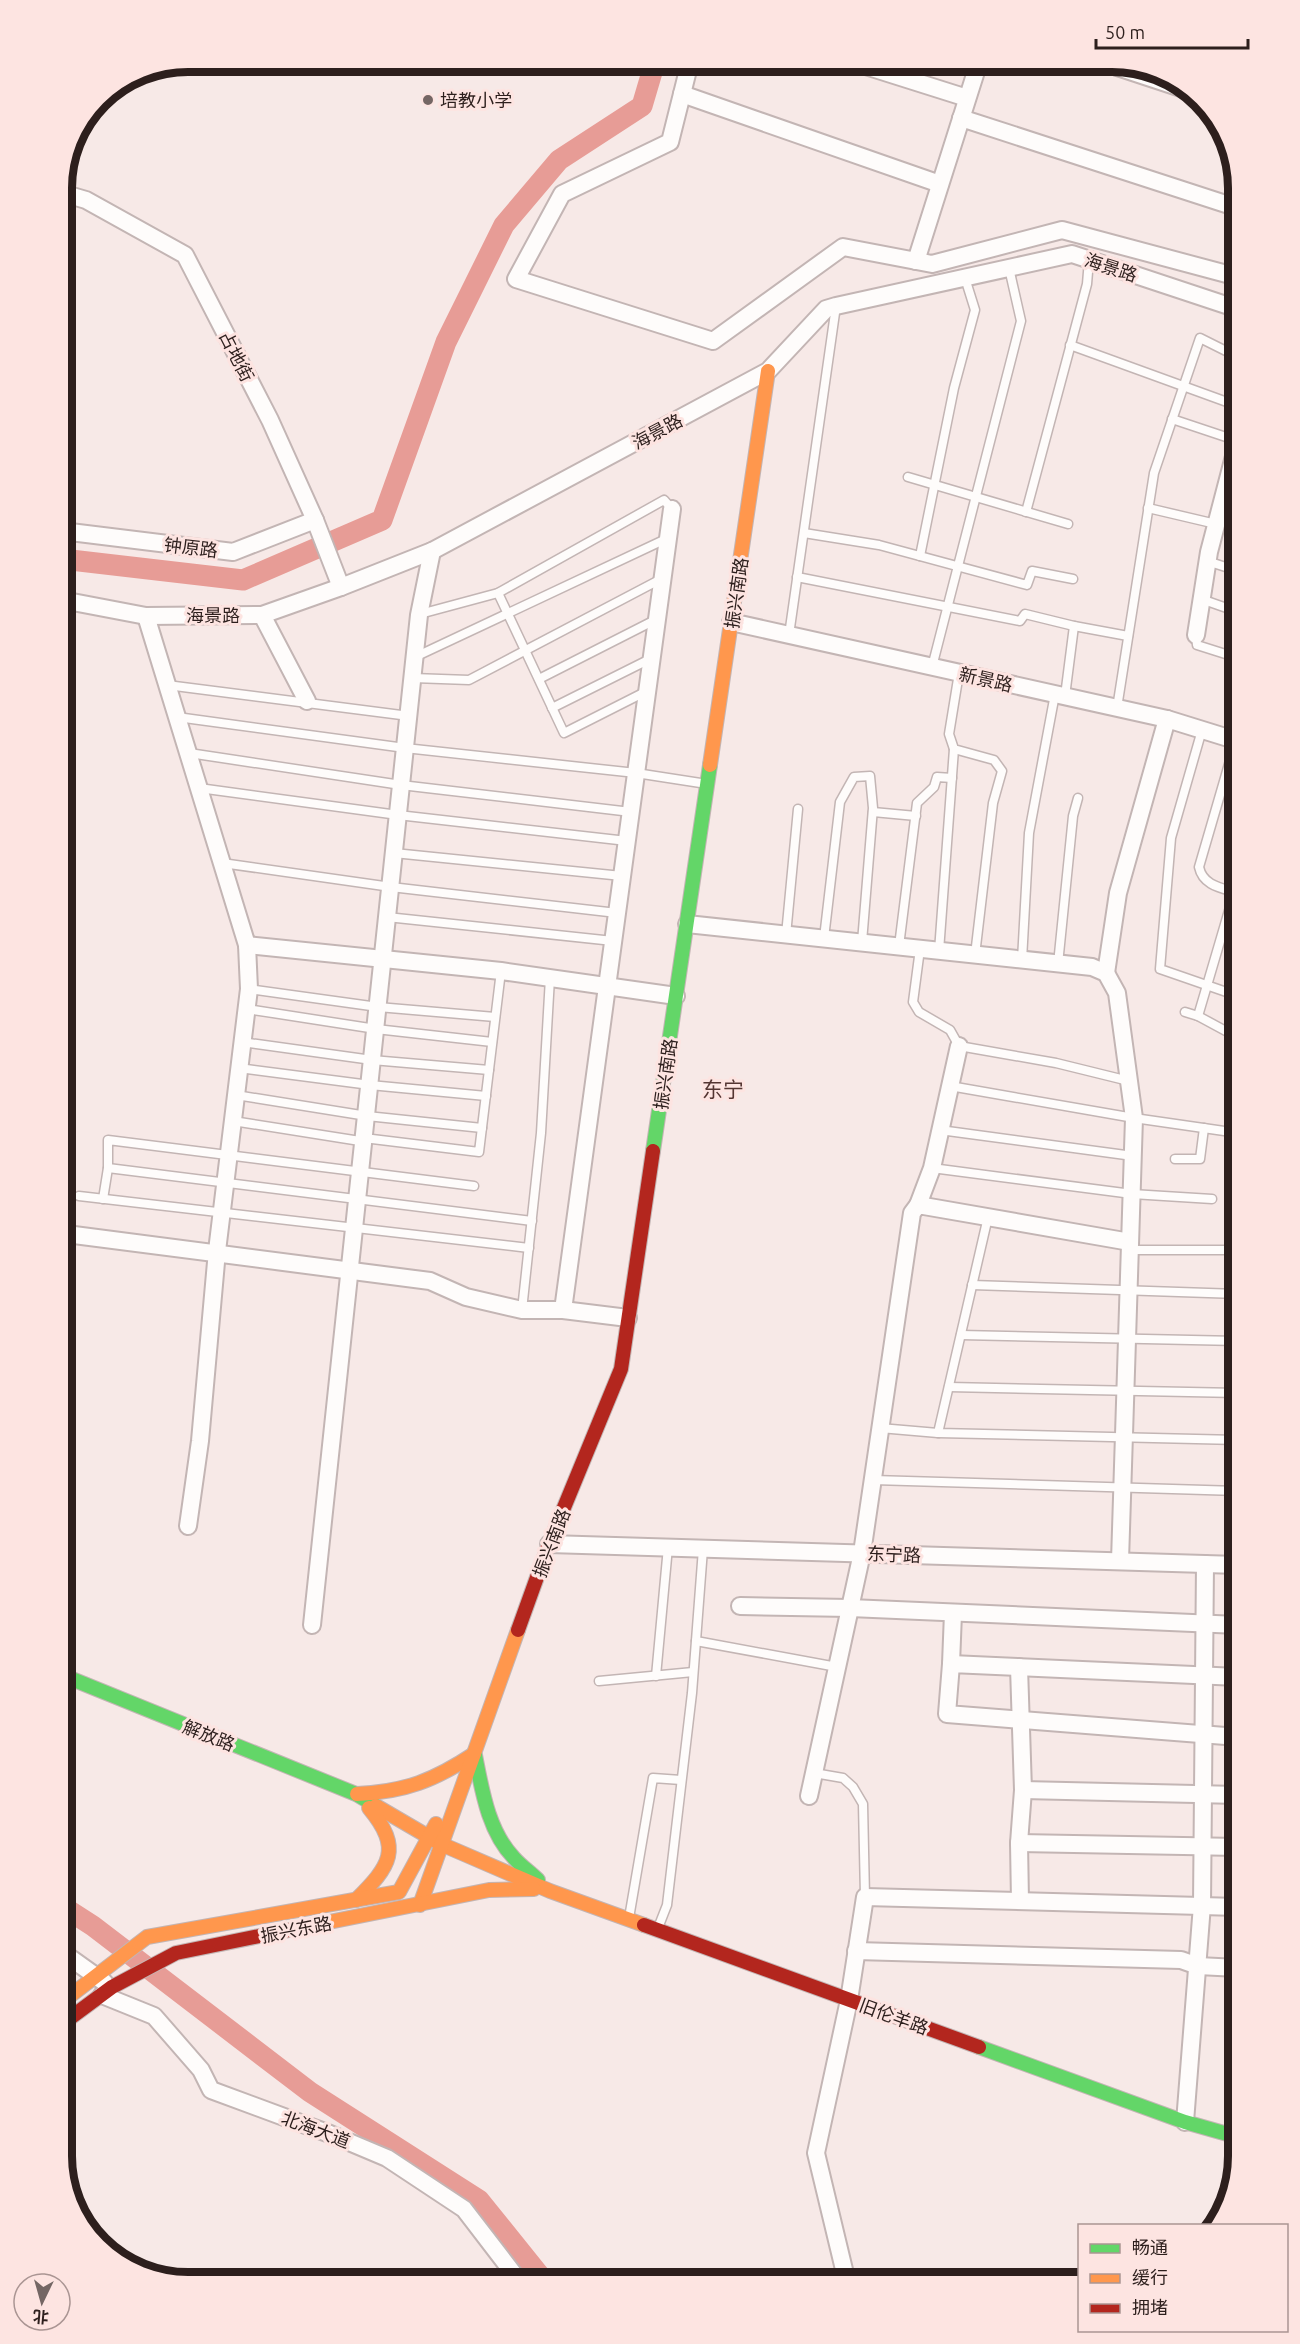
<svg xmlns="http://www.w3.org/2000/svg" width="1300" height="2344" viewBox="0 0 1300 2344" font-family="Ubuntu,'Noto Sans SC',sans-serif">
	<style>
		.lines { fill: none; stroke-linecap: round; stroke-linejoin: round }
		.canal { stroke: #e79c96; stroke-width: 21 }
		.lane-casing { stroke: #c3b5b4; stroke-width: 11 }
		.street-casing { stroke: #c3b5b4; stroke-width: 20 }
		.fast-casing { stroke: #c3b5b4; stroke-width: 16 }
		.slow-casing { stroke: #c3b5b4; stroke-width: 16 }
		.jam-casing { stroke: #c3b5b4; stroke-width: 16 }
		.lane { stroke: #fefcfb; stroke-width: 8 }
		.street { stroke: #fefcfb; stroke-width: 16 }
		.fast { stroke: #63d668; stroke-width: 14 }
		.slow { stroke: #ff974d; stroke-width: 14 }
		.jam { stroke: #b3261e; stroke-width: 14 }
		.poi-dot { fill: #746664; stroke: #fde4e1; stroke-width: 2 }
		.labels { text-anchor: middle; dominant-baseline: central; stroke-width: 6; stroke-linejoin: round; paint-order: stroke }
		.poi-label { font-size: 18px; fill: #2d1f1d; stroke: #fde4e1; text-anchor: start }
		.street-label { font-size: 18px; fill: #2d1f1d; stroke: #fde4e1 }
		.quarter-label { font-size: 21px; fill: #543532; stroke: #fde4e1 }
		.rim { fill: none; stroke: #2d1f1d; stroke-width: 8 }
	</style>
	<rect width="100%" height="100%" fill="#f7e9e7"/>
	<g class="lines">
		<g class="canal">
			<polyline points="62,559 243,580 382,520 446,342 504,225 559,160 642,106 655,62"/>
			<polyline points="62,1906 93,1926 310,2092 479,2200 545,2282"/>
		</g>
		<defs>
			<g id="lane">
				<polyline points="1070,345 1238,406"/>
				<polyline points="1172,419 1238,441"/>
				<polyline points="908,477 1068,524"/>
				<polyline points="1148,508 1216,524"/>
				<polyline points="1026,512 1087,284 1089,260"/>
				<polyline points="1218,516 1238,523"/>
				<polyline points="804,533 879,545 1027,585 1032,571 1073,579"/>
				<polyline points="920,556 954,388 975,310 965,278"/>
				<polyline points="1207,561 1238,571"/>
				<polyline points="797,577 1020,621 1025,614 1074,626 1128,636"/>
				<polyline points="498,593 564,733 647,691"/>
				<polyline points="1201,599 1238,612"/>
				<polyline points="420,614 498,593 664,500 672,509"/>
				<polyline points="789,635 836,306"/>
				<polyline points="1196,635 1197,645 1238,658"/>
				<polyline points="415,657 668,538"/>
				<polyline points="932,667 1021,321 1009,268"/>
				<polyline points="959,673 949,734 954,749 994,760 1002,771 993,803 975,955"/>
				<polyline points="413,678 469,680 663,578"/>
				<polyline points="539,679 657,619"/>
				<polyline points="167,685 409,716"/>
				<polyline points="1065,696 1074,626"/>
				<polyline points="552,708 652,658"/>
				<polyline points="1117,708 1154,473 1200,338 1238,357"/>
				<polyline points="177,717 405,748 636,773 707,784"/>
				<polyline points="1202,730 1171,838 1160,969 1238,996"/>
				<path d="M1236,740L1199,867C1203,886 1222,888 1238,893"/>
				<polyline points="189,753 401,785 631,812"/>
				<polyline points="199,788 398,815 627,841"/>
				<polyline points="873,812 916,816"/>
				<polyline points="394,853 622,876"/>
				<polyline points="222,863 391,887 617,913"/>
				<polyline points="387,917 613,941"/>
				<polyline points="786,935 798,809"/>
				<polyline points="824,938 840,802 854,777 870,776 873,808 862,942"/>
				<polyline points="899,946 917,803 934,787 937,777 952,778"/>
				<polyline points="920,949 913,1002 919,1012 950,1030 959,1046 1056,1063 1129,1081"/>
				<polyline points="939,951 954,749"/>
				<polyline points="1022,960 1029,833 1055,694"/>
				<polyline points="1058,964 1073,816 1078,798"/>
				<polyline points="249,989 378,1007 495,1017"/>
				<polyline points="247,1009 376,1029 492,1042"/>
				<polyline points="1185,1012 1198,1016 1235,1036 1238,1042"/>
				<polyline points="1198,1016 1238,880"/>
				<polyline points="242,1042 372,1060 489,1070"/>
				<polyline points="239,1068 370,1085 486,1096"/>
				<polyline points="950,1086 1134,1118 1238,1133"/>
				<polyline points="236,1095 367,1116 482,1128"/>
				<polyline points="233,1121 360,1141 364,1138 479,1152 501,971"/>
				<polyline points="940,1130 1133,1156"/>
				<polyline points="1175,1159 1200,1159 1204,1128"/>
				<polyline points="108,1168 532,1221"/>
				<polyline points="932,1168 1132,1194 1212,1199"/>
				<polyline points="79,1196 529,1248"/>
				<polyline points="103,1199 108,1168 108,1140 474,1186"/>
				<polyline points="1130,1250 1238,1250"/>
				<polyline points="972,1285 1238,1294"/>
				<polyline points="522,1310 541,1133 550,978"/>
				<polyline points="961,1335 1238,1341"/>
				<polyline points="949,1387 1238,1393"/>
				<polyline points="880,1428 938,1433 1238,1440"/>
				<polyline points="938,1433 988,1217"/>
				<polyline points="873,1480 1238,1491"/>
				<polyline points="696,1641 837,1667"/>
				<polyline points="656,1676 668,1547"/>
				<polyline points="599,1681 693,1672"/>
				<polyline points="814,1773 843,1778 853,1787 863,1804 865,1897"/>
				<polyline points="629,1918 653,1778 681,1780"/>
				<polyline points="658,1928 667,1905 692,1693 703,1549"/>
			</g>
			<g id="street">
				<polyline points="690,62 670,142 562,194 516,279 713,341 843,247 932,264 1062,230 1238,277"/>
				<polyline points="853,62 967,98"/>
				<polyline points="1102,62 1190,91"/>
				<polyline points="682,94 940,184"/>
				<polyline points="961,118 1238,208"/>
				<polyline points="62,193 86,200 185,255 270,420 315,520 341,587"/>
				<polyline points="916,261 979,62"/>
				<polyline points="62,531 233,552 315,520"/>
				<polyline points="62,600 146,616 262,615 341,587 432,551 768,371 826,309 836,306 1072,254 1238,309"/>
				<polyline points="262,615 307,701"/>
				<polyline points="146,616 247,945 249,989 217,1251 200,1441 188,1526"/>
				<polyline points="731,622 1167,719 1238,741"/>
				<polyline points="1196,635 1209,552 1238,441"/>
				<polyline points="687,924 1092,967 1106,973 1117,993 1134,1118 1120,1561"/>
				<polyline points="247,945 501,971 676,996"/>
				<polyline points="1106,973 1118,893 1167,719"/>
				<polyline points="918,1205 932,1168 959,1046"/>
				<polyline points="74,1235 430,1281 466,1297 522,1310 563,1310 628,1318"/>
				<polyline points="563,1310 672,509"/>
				<polyline points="549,1544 1238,1565"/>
				<polyline points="740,1606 850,1608 1238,1625"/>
				<polyline points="312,1625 419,615 432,551"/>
				<polyline points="951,1664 953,1613"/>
				<polyline points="1019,1667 1023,1790 1019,1843 1020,1901"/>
				<polyline points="1238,1737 947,1714 951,1664 1238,1677"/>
				<polyline points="1023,1790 1238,1795"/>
				<polyline points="809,1796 862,1553 912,1213 918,1205 1130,1242"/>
				<polyline points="1019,1843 1238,1847"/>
				<polyline points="856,1951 1181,1960 1198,1966 1238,1968"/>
				<polyline points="62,1952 104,1982"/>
				<polyline points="102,1995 154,2016 201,2070 211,2090 330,2134 387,2158 464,2209 520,2282"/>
				<polyline points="1185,2122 1202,1905 1205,1564"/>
				<polyline points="847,2282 816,2153 849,2000 865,1897 1238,1907"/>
			</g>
			<g id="fast">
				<polyline points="653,1151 710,765"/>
				<polyline points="62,1675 356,1794 376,1806"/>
				<path d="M475,1755C482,1790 488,1831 514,1858C521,1866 530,1872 538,1880"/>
				<polyline points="979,2047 1185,2122 1238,2137"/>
			</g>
			<g id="slow">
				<polyline points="710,765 768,371"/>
				<path d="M357,1794C405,1792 435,1780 474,1754"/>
				<polyline points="376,1806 441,1844 550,1891 644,1925"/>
				<path d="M356,1900C390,1866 403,1849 369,1808"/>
				<polyline points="420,1905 518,1630"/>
				<polyline points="294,1929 489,1890 534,1889"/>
				<polyline points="62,2002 147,1937 399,1892 436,1824"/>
			</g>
			<g id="jam">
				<polyline points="518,1630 549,1544 621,1369 653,1151"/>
				<polyline points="644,1925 979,2047"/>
				<polyline points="62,2024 112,1987 176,1953 294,1929"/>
			</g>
		</defs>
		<use href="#lane" class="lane-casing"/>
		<use href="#street" class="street-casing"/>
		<use href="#fast" class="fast-casing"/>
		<use href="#slow" class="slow-casing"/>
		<use href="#jam" class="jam-casing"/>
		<use href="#lane" class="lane"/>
		<use href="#street" class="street"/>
		<use href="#fast" class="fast"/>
		<use href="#slow" class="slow"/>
		<use href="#jam" class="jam"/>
	</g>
	<circle class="poi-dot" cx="428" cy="100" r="6"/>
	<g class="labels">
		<g class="poi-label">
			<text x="440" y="100">培教小学</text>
		</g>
		<g class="street-label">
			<text transform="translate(1111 267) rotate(18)">海景路</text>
			<text transform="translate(237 356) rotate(63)">占地街</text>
			<text transform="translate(657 431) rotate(-28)">海景路</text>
			<text transform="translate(191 547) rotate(7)">钟原路</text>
			<text transform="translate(736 593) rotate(-82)">振兴南路</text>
			<text x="213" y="615">海景路</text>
			<text transform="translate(986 679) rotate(13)">新景路</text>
			<text transform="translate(665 1074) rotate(-82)">振兴南路</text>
			<text transform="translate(551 1543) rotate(-69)">振兴南路</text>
			<text transform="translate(894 1554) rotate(2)">东宁路</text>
			<text transform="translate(209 1735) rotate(22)">解放路</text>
			<text transform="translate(296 1929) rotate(-11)">振兴东路</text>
			<text transform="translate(894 2016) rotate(20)">旧伦羊路</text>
			<text transform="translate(316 2129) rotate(21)">北海大道</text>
		</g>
		<g class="quarter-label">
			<text x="723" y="1089">东宁</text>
		</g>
	</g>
	<path d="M0 0H1300V2344H0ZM188 72H1112A116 116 0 0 1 1228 188V2156A116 116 0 0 1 1112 2272H188A116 116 0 0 1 72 2156V188A116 116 0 0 1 188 72Z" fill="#fde4e1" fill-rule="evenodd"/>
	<path class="rim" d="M188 72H1112A116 116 0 0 1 1228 188V2156A116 116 0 0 1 1112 2272H188A116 116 0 0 1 72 2156V188A116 116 0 0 1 188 72Z"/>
	<rect x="1078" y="2224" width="210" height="108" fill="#fde4e1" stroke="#aa9593" stroke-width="1.5"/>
	<rect x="1090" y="2244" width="30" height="9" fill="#63d668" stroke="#aa9593" stroke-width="1.5"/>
	<text x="1132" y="2254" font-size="18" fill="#2d1f1d">畅通</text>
	<rect x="1090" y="2274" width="30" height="9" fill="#ff974d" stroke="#aa9593" stroke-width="1.5"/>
	<text x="1132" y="2284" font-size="18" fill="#2d1f1d">缓行</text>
	<rect x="1090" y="2304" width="30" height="9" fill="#b3261e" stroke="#aa9593" stroke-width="1.5"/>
	<text x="1132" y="2314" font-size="18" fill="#2d1f1d">拥堵</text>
	<g transform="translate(42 2302) rotate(185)"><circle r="28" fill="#fde4e1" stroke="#aa9593" stroke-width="1.5"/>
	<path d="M0-4.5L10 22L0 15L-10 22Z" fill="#746664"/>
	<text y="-9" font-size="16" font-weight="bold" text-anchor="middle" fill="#2d1f1d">北</text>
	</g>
	<path d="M1096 39v9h152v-9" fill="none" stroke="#2d1f1d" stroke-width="3"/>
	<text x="1105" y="39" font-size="18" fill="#2d1f1d" stroke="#fde4e1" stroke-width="4.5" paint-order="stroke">50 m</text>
</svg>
